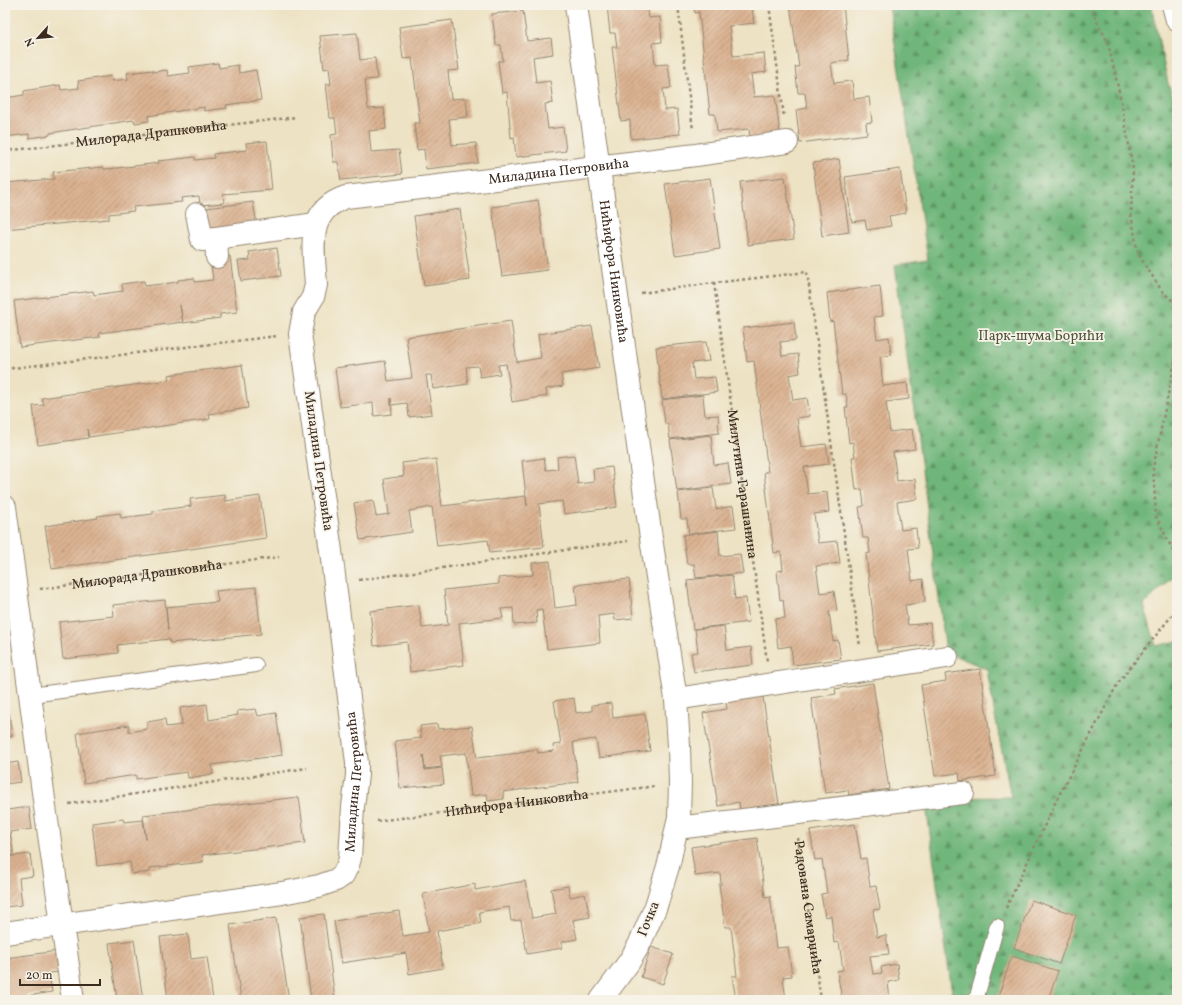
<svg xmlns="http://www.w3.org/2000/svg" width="1182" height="1005" viewBox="0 0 1182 1005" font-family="Vollkorn,serif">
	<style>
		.forest { fill: url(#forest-firs); stroke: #56704c }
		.building { fill: url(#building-hatch) }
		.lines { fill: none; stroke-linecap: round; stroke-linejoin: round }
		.service-casing { stroke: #948670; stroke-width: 16 }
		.minor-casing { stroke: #948670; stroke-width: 24 }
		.secondary-casing { stroke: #948670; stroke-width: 24 }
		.path { stroke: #948670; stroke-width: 2.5; stroke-dasharray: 3 3; stroke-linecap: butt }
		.service { stroke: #fff; stroke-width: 14 }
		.minor { stroke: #fff; stroke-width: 22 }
		.secondary { stroke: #fff; stroke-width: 22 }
		.labels { text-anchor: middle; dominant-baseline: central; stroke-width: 3.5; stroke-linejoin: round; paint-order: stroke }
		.street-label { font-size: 14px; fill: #3b2a1e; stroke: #f7f3e8 }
		.park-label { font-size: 14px; fill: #4f543a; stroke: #f7f3e8 }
	</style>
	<defs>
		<pattern id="forest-firs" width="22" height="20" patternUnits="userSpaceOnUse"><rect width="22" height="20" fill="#70b67a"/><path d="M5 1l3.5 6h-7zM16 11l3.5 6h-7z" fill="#5d9463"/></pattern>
		<pattern id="building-hatch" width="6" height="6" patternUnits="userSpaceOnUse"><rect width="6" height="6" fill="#dbb392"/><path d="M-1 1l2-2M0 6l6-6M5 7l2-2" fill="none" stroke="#b39277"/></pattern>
	</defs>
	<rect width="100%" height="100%" fill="#f7f3e8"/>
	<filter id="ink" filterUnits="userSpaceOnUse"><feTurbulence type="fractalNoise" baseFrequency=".025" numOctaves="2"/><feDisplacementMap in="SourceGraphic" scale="8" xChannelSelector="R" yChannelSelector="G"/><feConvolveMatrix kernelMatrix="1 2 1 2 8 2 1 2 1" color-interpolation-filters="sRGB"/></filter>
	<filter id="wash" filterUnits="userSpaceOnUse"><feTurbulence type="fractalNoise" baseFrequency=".012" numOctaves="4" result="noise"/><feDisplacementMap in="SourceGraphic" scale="16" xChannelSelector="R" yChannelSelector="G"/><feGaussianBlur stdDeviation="0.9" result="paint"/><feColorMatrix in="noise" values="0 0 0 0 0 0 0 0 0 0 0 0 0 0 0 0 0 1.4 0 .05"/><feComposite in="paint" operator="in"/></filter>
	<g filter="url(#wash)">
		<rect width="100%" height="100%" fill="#ede2c3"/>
		<polygon class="forest" points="889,5 1151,5 1168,83 1177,109 1177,572 1144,605 1156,646 1177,641 1177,1000 953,1000 925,798 1011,797 995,716 987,669 946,652 895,265 928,260"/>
		<g id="blocks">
			<g class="building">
				<polygon points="607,5 647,5 649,18 660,17 662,42 653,43 655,65 668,64 671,88 663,89 665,110 677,109 680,134 631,139 630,120 621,121 612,47 617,47 615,33 610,33"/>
				<polygon points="694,5 727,5 727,9 752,7 754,23 729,26 733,56 764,53 766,72 751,74 754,97 775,95 780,134 750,137 749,129 717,132 715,114 710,114 699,12 695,13"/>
				<polygon points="790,5 843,5 849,60 831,63 834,83 852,81 854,99 869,97 872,122 866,123 867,134 800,143 796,110 807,108 805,93 798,93 795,67 799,67"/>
				<polygon points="523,11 527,41 551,38 553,54 533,57 536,83 550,81 553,103 545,104 548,129 563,127 566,151 516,157 514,137 511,138 507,92 502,93 498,61 503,61 501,45 496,45 492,14"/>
				<polygon points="452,20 459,70 448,71 451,99 466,98 468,117 449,119 452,145 476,143 478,163 426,169 424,149 417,150 414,123 420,123 412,58 403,59 399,27"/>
				<polygon points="357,33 360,60 375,58 377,79 365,80 368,109 384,108 386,129 369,131 371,152 399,150 402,174 341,180 338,162 333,162 331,135 337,134 335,118 330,118 326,84 331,84 329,68 324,69 320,36"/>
				<polygon points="218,63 219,68 238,65 239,73 256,70 261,100 226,105 227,108 204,111 204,107 148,116 149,121 135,123 134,120 50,133 50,135 29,138 29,134 5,137 5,98 24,95 24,91 60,85 61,90 79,88 78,81 111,76 112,81 128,79 127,73 153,70 153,72 167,70 168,76 190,73 189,67"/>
				<polygon points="267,141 272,190 223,194 224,203 200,205 199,196 181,198 182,202 133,207 134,211 109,214 109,219 5,229 5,183 54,179 53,172 103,167 104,169 117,168 159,163 158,161 195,157 195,160 214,158 213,154 247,150 246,143"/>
				<polygon points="839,159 849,232 822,236 813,163"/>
				<polygon points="900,169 906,213 889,216 891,226 867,230 865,220 852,222 845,177"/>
				<polygon points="785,177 794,239 748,245 740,182"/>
				<polygon points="710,178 720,249 675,255 665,184"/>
				<polygon points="538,200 548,270 502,276 492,207"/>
				<polygon points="253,202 257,225 208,232 206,208"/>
				<polygon points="460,209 470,280 424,286 414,216"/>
				<polygon points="277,248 281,276 241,281 238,261 250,260 249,252"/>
				<polygon points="230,256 237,312 220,314 220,318 183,323 180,305 183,322 99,333 100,337 20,347 14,301 93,291 94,295 123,291 122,284 144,281 145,286 178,282 178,280 194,278 195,282 213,280 210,258"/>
				<polygon points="880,286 883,316 874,317 877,339 889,337 891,355 880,357 883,386 907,383 909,399 886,402 890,432 912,429 915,449 893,452 897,481 915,479 917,499 897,502 901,530 916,528 918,548 908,549 912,581 923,579 925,602 905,605 908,625 930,623 933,644 877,651 866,554 870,553 868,538 863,538 859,507 864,506 862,489 856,490 852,457 855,457 853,442 849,443 845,407 848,407 846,394 842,394 833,321 830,322 827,293"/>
				<polygon points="511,321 517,362 541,358 538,334 592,326 599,368 561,374 563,386 546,389 547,396 512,402 506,364 498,365 500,374 480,377 478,366 466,367 468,384 433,389 431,375 426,375 432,414 409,417 407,403 391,405 391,398 392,414 374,416 373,403 340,407 335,368 385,361 388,381 412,378 406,337"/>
				<polygon points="794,322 796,340 780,342 782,356 798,354 800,373 789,375 793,400 807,398 810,416 797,418 801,447 826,444 829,464 804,467 808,494 827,492 829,512 814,514 818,543 837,541 840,563 816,566 820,593 834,591 837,611 829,612 833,641 838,640 841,659 793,665 791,646 778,648 775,619 785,618 783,599 780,600 777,571 783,570 781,552 774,553 764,472 768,472 754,361 747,362 743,328"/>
				<polygon points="706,342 709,361 692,363 694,379 715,377 717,392 662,399 656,347"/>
				<polygon points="242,365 248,408 209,414 210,419 89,437 87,429 88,438 38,445 33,406 44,405 42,398 169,380 168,375"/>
				<polygon points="703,395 705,416 718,415 719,433 670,439 668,424 665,424 662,400"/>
				<polygon points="711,435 714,465 728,463 731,484 677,491 670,440"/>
				<polygon points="574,455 578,484 594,482 593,469 612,467 617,507 564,514 562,501 539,504 544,547 490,553 488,540 437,546 432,507 409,511 412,532 360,540 354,503 373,500 376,516 389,514 384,479 404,476 402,463 436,459 442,506 526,496 527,506 527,505 522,461 544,458 546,470 558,469 557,457"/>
				<polygon points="713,488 716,509 733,506 736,528 689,534 687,519 681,519 678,492"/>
				<polygon points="225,495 225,501 260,496 266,538 52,569 45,526 98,518 97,516 120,513 121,518 153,514 153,511 191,506 190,499"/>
				<polygon points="718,531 720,556 740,554 743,573 696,578 694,564 687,564 683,535"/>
				<polygon points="550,561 555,608 577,605 575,585 629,579 633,618 615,620 614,614 598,616 600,643 547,649 542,609 536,610 537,623 514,625 513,608 501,609 503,618 459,623 464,665 410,672 407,642 374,646 370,611 419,605 422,628 448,625 444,590 499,584 498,578 533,575 532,563"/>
				<polygon points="732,575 735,599 746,598 749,622 693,629 687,580"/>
				<polygon points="256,587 261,634 170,643 169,639 117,645 118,653 63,659 59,622 114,616 113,605 165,600 168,630 166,607 218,602 216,591"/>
				<polygon points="724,626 727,650 751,647 753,665 694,672 691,653 698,652 695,629"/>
				<polygon points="980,669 996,776 960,781 959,773 935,776 921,685 946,681 945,674"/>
				<polygon points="873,683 889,789 849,795 848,790 825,793 811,698 836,694 835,689"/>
				<polygon points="763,697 779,804 740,810 739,802 718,806 703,713 727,709 726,702"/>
				<polygon points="574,698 576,713 592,711 592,705 611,703 613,718 645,714 650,751 599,758 596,739 573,742 578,782 503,792 504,799 488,801 487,794 471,796 466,753 440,756 442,767 425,769 423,755 425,770 442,768 444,784 400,788 395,741 421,738 420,726 437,724 438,729 472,726 477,758 519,753 519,752 537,749 538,753 554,751 553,745 561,744 554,701"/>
				<polygon points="207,704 209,720 238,715 237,711 256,709 258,716 276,713 282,755 212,765 213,774 188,778 187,772 136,779 136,775 84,783 77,733 129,725 129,732 147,729 147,722 165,719 166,727 182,725 180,708"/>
				<polygon points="5,713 9,713 12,736 5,737"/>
				<polygon points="18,762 21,782 5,784 5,764"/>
				<polygon points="299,797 305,843 202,855 203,862 150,868 150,872 132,874 130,862 97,866 92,823 123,819 124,822 143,820 146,839 143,815"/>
				<polygon points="6,801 7,810 29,807 32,829 10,832 14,855 5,856"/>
				<polygon points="855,824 861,859 866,858 870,887 876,886 880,909 873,910 877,937 886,935 889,954 870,956 873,974 882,973 881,967 897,964 899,980 888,982 890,1000 842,1000 837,971 843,970 839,942 834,943 831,916 825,917 821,894 827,893 822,859 815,860 810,831"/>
				<polygon points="757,838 765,897 770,896 777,948 788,947 792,976 783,977 786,1000 736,1000 732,976 737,976 731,927 725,927 719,884 721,884 720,873 695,876 691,847"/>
				<polygon points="30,854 33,876 19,878 22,905 5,907 5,857"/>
				<polygon points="525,881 532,918 556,914 551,889 568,886 570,897 585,894 590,917 573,920 577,939 561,942 562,948 527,954 521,920 511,921 509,907 479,912 481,923 437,931 443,968 409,974 406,953 341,963 334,921 399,911 403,936 429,932 423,894 475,884 475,890"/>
				<polygon points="1031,900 1076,915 1059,964 1014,948"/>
				<polygon points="324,914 335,1000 311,1000 300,917"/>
				<polygon points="276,918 289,1000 241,1000 230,925"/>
				<polygon points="188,934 191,959 207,957 213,1000 168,1000 160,937"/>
				<polygon points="134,940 143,1000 117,1000 109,943"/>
				<polygon points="651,947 673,954 663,984 641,977"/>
				<polygon points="58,951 60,972 49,973 52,992 27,996 27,1000 5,1000 5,958"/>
				<polygon points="1012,956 1058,971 1048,1000 997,1000"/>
			</g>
		</g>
	</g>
	<g filter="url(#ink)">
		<use href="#blocks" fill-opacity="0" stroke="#948670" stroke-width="1"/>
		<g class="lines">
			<defs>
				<g id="service">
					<polyline points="31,695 256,665"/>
					<polyline points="976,1000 997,926"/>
				</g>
				<g id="minor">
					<path id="s6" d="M576,5L651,538L676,699L679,746L680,783L679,817L669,863L656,906L639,945L629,962L601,1000"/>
					<polyline points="197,214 202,240 316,224"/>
					<polyline points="216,238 217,257"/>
					<polyline points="5,507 45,807 73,1000"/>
					<polyline points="676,699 947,657"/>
					<polyline points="677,828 963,793"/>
					<path id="s7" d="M5,933L282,893L319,886L336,880L343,875L348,865L350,858L353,807L357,775V763L331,551L300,334L304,312L313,297L316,285C314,250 304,211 346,197L696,155L787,142"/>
				</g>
				<polyline id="secondary" points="1173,5 1177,20"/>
			</defs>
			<use href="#service" class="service-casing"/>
			<use href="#minor" class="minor-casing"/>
			<use href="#secondary" class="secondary-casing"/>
			<g class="path">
				<polyline points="678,5 693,130"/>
				<polyline points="769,5 784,117"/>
				<polyline points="1089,5 1108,43 1122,105 1133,169 1131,214 1138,254 1162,291 1177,305"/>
				<path id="s1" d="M5,151L297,117"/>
				<path id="s2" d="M714,283L767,661"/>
				<polyline points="641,293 714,283 807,272 860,646"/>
				<polyline points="1177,332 1175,361 1153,468 1156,516 1177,559"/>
				<polyline points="5,369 277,336"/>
				<polyline points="359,580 628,541"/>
				<path id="s3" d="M40,589L279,557"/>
				<polyline points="69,804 307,768"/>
				<path id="s4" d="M377,821L656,786"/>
				<path id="s5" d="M798,838L821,1000"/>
				<polyline points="1006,908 1056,801 1118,683 1177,609"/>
			</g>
			<use href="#service" class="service"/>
			<use href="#minor" class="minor"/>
			<use href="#secondary" class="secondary"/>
		</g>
	</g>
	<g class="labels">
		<g class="street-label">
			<text stroke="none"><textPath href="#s1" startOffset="147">Милорада Драшковића</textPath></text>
			<text stroke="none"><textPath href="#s7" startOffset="1260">Миладина Петровића</textPath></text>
			<text stroke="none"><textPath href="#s6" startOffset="269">Нићифора Нинковића</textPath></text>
			<text transform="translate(318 461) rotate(82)">Миладина Петровића</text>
			<text stroke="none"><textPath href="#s2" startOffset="203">Милутина Гарашанина</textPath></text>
			<text stroke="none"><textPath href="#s3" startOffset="108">Милорада Драшковића</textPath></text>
			<text stroke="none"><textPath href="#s7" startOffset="439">Миладина Петровића</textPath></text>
			<text stroke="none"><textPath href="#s4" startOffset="141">Нићифора Нинковића</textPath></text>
			<text stroke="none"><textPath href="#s5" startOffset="70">Радована Самарџића</textPath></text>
			<text transform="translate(649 919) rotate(-68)">Гочка</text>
		</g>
		<g class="park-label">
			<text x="1041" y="336">Парк-шума Борићи</text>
		</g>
	</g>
	<rect width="1182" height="1005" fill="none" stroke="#f7f3e8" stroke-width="20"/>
	<g transform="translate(38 38) rotate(243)" stroke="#f7f3e8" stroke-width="3" paint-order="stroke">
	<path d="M0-3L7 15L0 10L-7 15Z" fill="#3b2a1e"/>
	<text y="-6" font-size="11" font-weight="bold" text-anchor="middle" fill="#3b2a1e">N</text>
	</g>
	<path d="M20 979v6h80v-6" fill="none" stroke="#3b2a1e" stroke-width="2"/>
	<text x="26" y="979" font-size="12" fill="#3b2a1e" stroke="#f7f3e8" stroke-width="3" paint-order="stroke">20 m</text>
</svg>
